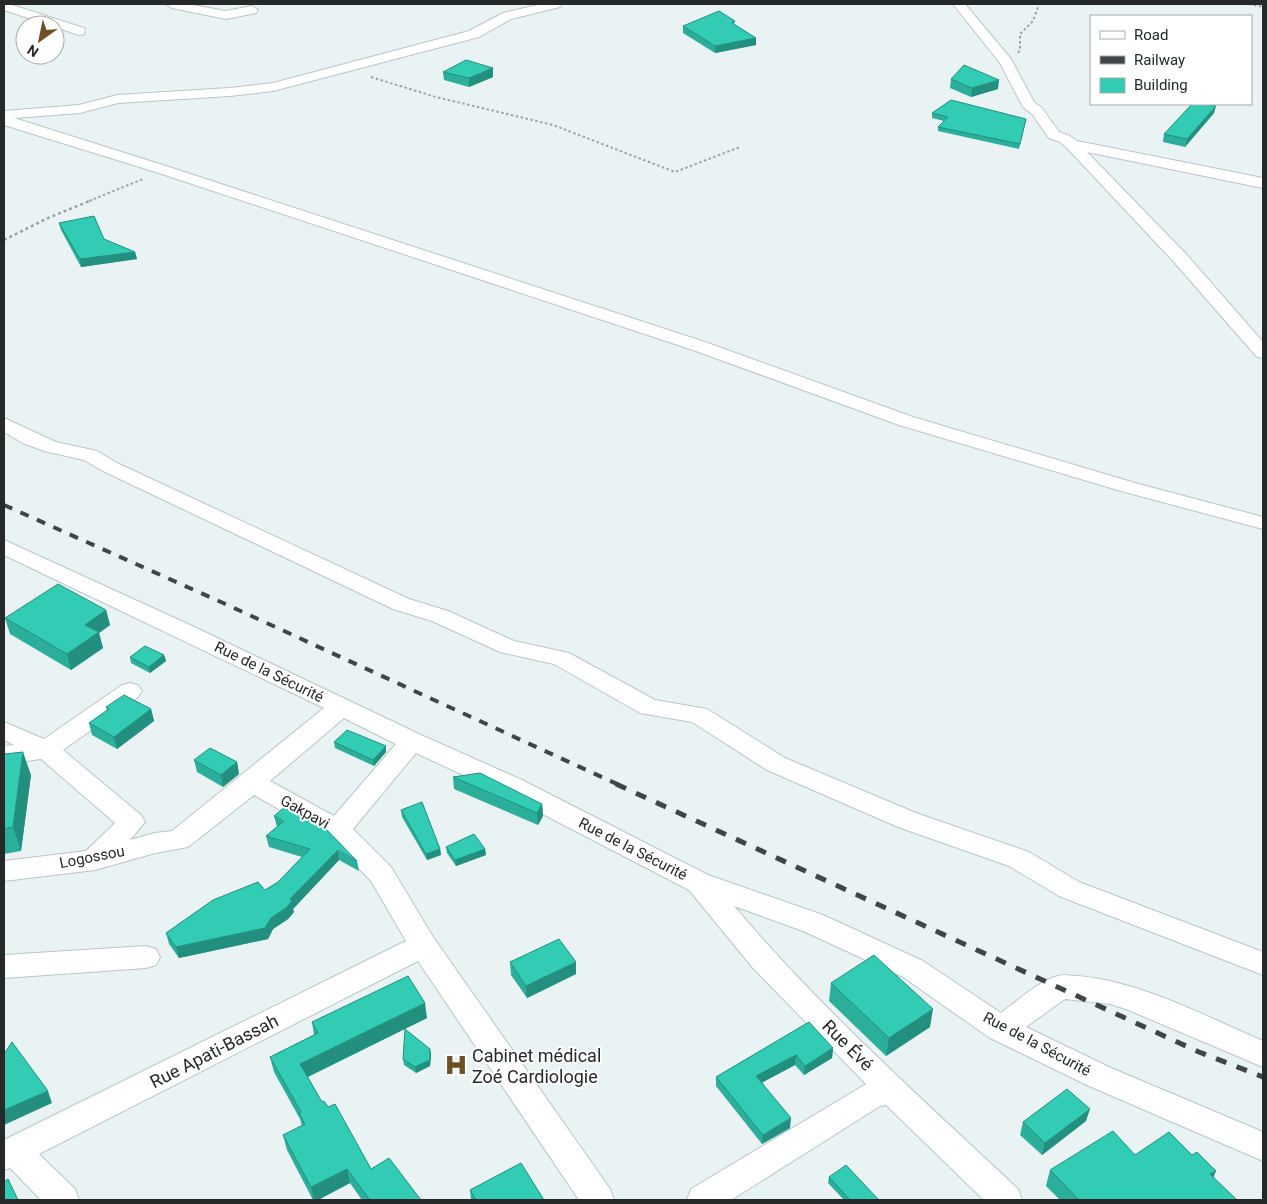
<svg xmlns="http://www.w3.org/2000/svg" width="1267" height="1204" viewBox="0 0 1267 1204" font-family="Roboto,sans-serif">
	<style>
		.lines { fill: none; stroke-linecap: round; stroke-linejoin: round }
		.minor-casing { stroke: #bbc5c6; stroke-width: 2 }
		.path-far1 { stroke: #9ca4a5; stroke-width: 2; stroke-dasharray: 2.5 2.5; stroke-linecap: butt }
		.path { stroke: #9ca4a5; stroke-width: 2.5; stroke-dasharray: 3 3; stroke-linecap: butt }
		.minor { fill: #fff; fill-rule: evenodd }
		.rail-far1 { stroke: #404545; stroke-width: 4; stroke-dasharray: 9 9; stroke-linecap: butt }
		.rail { stroke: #404545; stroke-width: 5; stroke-dasharray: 11 11; stroke-linecap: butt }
		.wall { fill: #2baf9b }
		.shaded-wall { fill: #238f7e }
		.building { fill: #32ccb4; stroke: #238f7e }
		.labels { text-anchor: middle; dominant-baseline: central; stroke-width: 4; stroke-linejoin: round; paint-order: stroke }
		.street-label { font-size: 15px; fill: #252929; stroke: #fff }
		.near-street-label { font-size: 18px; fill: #252929; stroke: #fff }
		.near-poi-label { font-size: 18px; fill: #252929; stroke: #fff; text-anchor: start }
	</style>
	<rect width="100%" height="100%" fill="#e9f3f4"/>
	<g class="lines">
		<defs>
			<g id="minor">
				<polygon points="4,4 9,4 84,28 85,31 84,34 79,35 55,27 55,25 49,25 4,10"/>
				<polygon points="166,4 187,4 226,11 252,6 258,10 256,13 226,19 172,8"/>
				<polygon points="542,4 562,4 560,7 511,19 479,37 273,91 230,96 118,103 80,113 14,118 169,167 705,342 913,417 1135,483 1263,517 1263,529 1121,491 899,425 693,350 159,173 4,125 4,111 79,105 117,95 230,88 273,83 469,31 503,13"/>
				<polygon points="953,4 965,4 1011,59 1034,102 1042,108 1059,132 1070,136 1077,141 1263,178 1263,188 1087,152 1186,254 1263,342 1263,358 1257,357 1174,262 1067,148 1060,142 1049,138 1032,114 1023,107 1000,63"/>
				<polygon points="4,418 56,442 97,451 117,463 409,599 448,611 514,641 569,653 655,700 707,709 785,758 916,813 1029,852 1079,882 1263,952 1263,975 1059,896 1009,866 898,827 767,770 692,722 640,713 554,664 500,652 432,621 393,609 103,471 84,460 44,451 23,443 4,432"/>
				<path d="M4,540L190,625L421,735L522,780L708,875L823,915L923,961L1001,1013C1016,1002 1040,980 1058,976C1064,974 1071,976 1077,976C1140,981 1205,1016 1263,1041V1067L1126,1009L1110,1004L1065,999L1026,1027L1111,1068L1263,1132V1161L1089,1086L990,1038L903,977L803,931L734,906C820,1008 921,1098 1018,1189L1022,1200H984L886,1105L880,1106L731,1200H687L691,1189L866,1084L753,968L689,890L504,794L416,753L353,829L391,867L433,937L610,1189L614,1200H579L418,961L39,1154L75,1189L79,1200H41L10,1168L4,1170V1140L406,941L371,881L328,837L254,795L188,847L155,853L95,870L4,881V861L86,851L115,823L41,759L4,764V746L14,745L4,740V722L44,739L122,685L130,683L138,685L142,691L138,697L63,750L141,815L145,822L130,840L155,833L172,831L324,708L4,555ZM344,718L396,744L334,816L270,781Z"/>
				<polygon points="146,946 156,949 160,957 156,965 146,968 4,978 4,955"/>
			</g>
		</defs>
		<use href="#minor" class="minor-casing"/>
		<g class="path-far1">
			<polyline points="1249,4 1263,7"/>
			<polyline points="1018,53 1020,50 1020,34 1033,21 1039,4"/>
			<polyline points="371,77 436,97 553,125 675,172 740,147"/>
			<polyline points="89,201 143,179"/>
		</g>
		<polyline class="path" points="4,240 48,218 92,200"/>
		<use href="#minor" class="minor"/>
		<polyline class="rail-far1" points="4,505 221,602 619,785"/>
		<polyline class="rail" points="616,784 1199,1052 1263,1077"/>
	</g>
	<g class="wall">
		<polygon points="735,21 734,24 756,38 756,45 715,53 683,33 683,26"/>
		<polygon points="493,68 493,77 469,87 444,80 443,72"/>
		<polygon points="951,79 998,89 971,97 950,88"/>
		<polygon points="932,113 1026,119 1019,149 938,131 938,127 944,121 932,118"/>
		<polygon points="1214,113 1185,147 1163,142 1164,134"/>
		<polygon points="59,223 135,252 137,259 81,267 61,230"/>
		<polygon points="106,610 110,625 99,633 103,648 71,670 10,634 5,618"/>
		<polygon points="164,655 166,661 150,673 131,663 130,657"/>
		<polygon points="106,707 151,709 154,721 117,749 92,735 89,723 107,710"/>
		<polygon points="334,742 386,746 386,752 374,766 335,748"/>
		<polygon points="4,754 31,775 21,851 4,854"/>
		<polygon points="194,760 237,762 239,774 223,787 197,772"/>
		<polygon points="453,777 542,804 543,816 538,825 454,789"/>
		<polygon points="401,810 440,849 441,855 427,860 402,817"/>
		<polygon points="274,816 357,861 359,871 339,860 293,909 294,912 288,919 273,929 268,939 179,958 169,944 166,933 265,890 278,882 302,857 269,847 266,836 277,827"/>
		<polygon points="446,847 485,849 486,855 456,866 447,853"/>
		<polygon points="510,962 576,974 527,998 511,975"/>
		<polygon points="831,983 930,1027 886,1056 829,1001"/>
		<polygon points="427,1018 308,1077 322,1102 371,1169 421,1200 362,1200 350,1183 318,1200 313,1200 287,1150 283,1135 302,1126 300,1119 274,1072 270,1057 314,1035 312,1022"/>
		<polygon points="809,1022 833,1048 832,1058 804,1075 795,1065 762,1082 790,1128 762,1144 716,1086 716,1077"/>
		<polygon points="431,1055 430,1066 416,1073 404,1065 403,1059"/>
		<polygon points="1086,1121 1042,1155 1020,1135 1023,1122"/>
		<polygon points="1135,1155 1213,1177 1235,1200 1060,1200 1046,1186 1050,1170"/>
		<polygon points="829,1177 878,1199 877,1200 844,1200 828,1183"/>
		<polygon points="470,1190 544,1200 471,1200"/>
	</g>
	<g class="shaded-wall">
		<polygon points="756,38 756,45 715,53 715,46"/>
		<polygon points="493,68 493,77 469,87 469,78"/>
		<polygon points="999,80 998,89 971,97 972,88"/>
		<polygon points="1216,106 1214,113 1185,147 1187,139"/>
		<polygon points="135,252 137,259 81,267 80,259"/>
		<polygon points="106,610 110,625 99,633 103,648 71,670 67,654 85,625"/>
		<polygon points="164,655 166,661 150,673 149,667"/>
		<polygon points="151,709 154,721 117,749 114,737"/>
		<polygon points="386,746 386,752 374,766 373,760"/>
		<polygon points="23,752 31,775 21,851 13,827"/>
		<polygon points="237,762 239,774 223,787 221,775"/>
		<polygon points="542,804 543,816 538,825 537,813"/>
		<polygon points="440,849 441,855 427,860 426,854"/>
		<polygon points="485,849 486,855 456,866 455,860"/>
		<polygon points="338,850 339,860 293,909 294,912 288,919 273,929 268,939 179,958 176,947 271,918"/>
		<polygon points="576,962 576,974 527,998 526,986"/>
		<polygon points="425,1003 427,1018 303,1079 300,1064"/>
		<polygon points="933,1009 930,1027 886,1056 889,1038"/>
		<polygon points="833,1048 832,1058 804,1075 805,1066"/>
		<polygon points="430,1049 431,1055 430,1066 416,1073 415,1067"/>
		<polygon points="796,1055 795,1065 756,1086 756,1076"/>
		<polygon points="48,1091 52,1103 4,1125 4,1110"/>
		<polygon points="1090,1109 1086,1121 1042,1155 1045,1143"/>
		<polygon points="791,1118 790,1128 762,1144 763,1135"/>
		<polygon points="347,1169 350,1183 318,1200 314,1200 311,1187"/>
		<polygon points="1216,1171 1210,1186 1210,1174"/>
	</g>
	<g class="building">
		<polygon points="719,11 735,21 732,23 756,38 715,46 683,26"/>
		<polygon points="466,60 493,68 469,78 443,72"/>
		<polygon points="964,65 999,80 972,88 951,79"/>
		<polygon points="951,100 1026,119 1020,144 938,127 948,117 932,113"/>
		<polygon points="1192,104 1207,104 1216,106 1187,139 1164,134"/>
		<polygon points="94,216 104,239 135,252 80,259 59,223"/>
		<polygon points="58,584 106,610 85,625 99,632 67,654 5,618"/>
		<polygon points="145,646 164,655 149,667 130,657"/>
		<polygon points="124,695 151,709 114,737 89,723 109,709 106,707"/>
		<polygon points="347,730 386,746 373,760 334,742"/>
		<polygon points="210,748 237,762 221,775 194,760"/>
		<polygon points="23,752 13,827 4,829 4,754"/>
		<polygon points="480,773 542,804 537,813 453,777"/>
		<polygon points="422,802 440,849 426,854 401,810"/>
		<polygon points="286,806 325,828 357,861 338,850 290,899 292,901 286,908 271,918 265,928 176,947 166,933 213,900 258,882 265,890 278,882 310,849 266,836 284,821 274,816"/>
		<polygon points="474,834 485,849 455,860 446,847"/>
		<polygon points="559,939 576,962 526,986 510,962"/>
		<polygon points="874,955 933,1009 889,1038 831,983"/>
		<polygon points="408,976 425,1003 300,1064 322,1102 324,1101 328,1107 335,1104 371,1169 389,1158 421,1200 370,1200 347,1169 311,1187 283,1135 305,1124 299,1113 301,1112 270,1057 318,1033 312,1022"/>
		<polygon points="809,1022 833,1048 805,1066 796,1055 756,1076 791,1118 763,1135 716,1077"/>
		<polygon points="405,1029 430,1049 430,1060 415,1067 403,1059"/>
		<polygon points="12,1042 48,1091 4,1110 4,1054"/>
		<polygon points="1067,1089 1090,1109 1045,1143 1023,1122"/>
		<polygon points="1113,1131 1135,1155 1169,1132 1192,1155 1197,1152 1216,1171 1210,1174 1236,1199 1234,1200 1079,1200 1050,1170"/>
		<polygon points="521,1163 544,1200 476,1200 470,1190"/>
		<polygon points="846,1165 878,1199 876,1200 850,1200 829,1177"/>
		<polygon points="8,1179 18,1200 4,1200 4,1182"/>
	</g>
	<defs>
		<symbol id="hospital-bare" viewBox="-9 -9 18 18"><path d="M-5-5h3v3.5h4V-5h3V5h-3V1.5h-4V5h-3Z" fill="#6d5024" stroke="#fff" stroke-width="2.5" paint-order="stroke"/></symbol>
	</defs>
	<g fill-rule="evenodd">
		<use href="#hospital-bare" x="440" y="1049" width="32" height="32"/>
	</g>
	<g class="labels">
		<g class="street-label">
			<text transform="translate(269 672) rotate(26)">Rue de la Sécurité</text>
			<text transform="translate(305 812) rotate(29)">Gakpavi</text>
			<text transform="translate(633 849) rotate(27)">Rue de la Sécurité</text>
			<text transform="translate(92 857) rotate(-11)">Logossou</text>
			<text transform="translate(1037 1044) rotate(28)">Rue de la Sécurité</text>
		</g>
		<g class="near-street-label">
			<text transform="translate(848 1045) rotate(45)">Rue Évé</text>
			<text transform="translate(214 1051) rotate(-27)">Rue Apati-Bassah</text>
		</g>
		<g class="near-poi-label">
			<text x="472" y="1055">Cabinet médical<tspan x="472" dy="21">Zoé Cardiologie</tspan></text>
		</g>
	</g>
	<rect width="1267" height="1204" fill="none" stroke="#252929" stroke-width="10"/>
	<rect x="1090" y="15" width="162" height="90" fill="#ffffff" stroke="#a8a9a9"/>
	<rect x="1100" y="31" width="25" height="8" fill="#ffffff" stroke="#a8a9a9"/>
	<text x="1134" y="40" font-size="15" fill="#252929">Road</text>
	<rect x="1100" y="56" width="25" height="8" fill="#404545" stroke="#a8a9a9"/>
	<text x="1134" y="65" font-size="15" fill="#252929">Railway</text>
	<rect x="1100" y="78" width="25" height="15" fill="#32ccb4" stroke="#a8a9a9"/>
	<text x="1134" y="90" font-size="15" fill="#252929">Building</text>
	<g transform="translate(40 40) rotate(213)"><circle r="24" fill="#ffffff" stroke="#a8a9a9"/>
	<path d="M0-4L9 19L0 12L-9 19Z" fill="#6d5024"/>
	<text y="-8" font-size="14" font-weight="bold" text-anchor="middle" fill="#252929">N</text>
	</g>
</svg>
